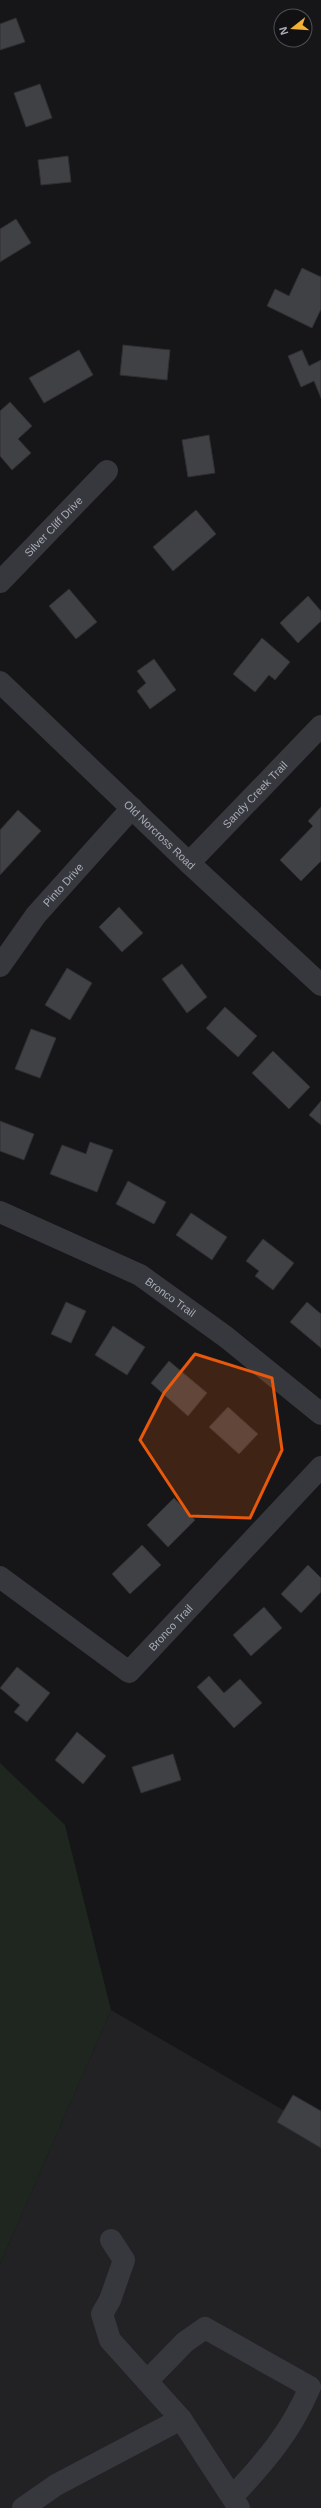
<svg xmlns="http://www.w3.org/2000/svg" width="321" height="2508" viewBox="0 0 321 2508" font-family="Helvetica,sans-serif">
	<style>
		.built { fill: #222225 }
		.green { fill: #1e261f }
		.building { fill: #404145; stroke: #303034 }
		.lines { fill: none; stroke-linecap: round; stroke-linejoin: round }
		.minor { stroke: #37383d; stroke-width: 22 }
		.marked { fill: #e8590c; fill-opacity: 0.2; stroke: #e8590c; stroke-width: 3; stroke-linejoin: round }
		.labels { text-anchor: middle; dominant-baseline: central; stroke-width: 3.5; stroke-linejoin: round; paint-order: stroke }
		.street-label { font-size: 11px; fill: #a8adb8; stroke: #111113 }
	</style>
	<rect width="100%" height="100%" fill="#161618"/>
	<polygon class="built" points="111,2010 321,2132 321,2508 0,2508 0,2264"/>
	<polygon class="green" points="0,1763 65,1825 111,2010 0,2264"/>
	<g class="building">
		<polygon points="16,18 25,42 0,50 0,24"/>
		<polygon points="40,84 52,118 26,127 14,93"/>
		<polygon points="68,156 71,182 41,185 38,160"/>
		<polygon points="16,219 31,243 0,262 0,229"/>
		<polygon points="302,268 321,277 321,309 312,328 267,306 275,289 289,296"/>
		<polygon points="123,345 170,350 167,380 120,375"/>
		<polygon points="79,350 93,375 44,403 29,378"/>
		<polygon points="302,350 309,366 321,360 321,398 314,381 301,387 288,356"/>
		<polygon points="10,402 32,426 18,439 31,453 12,470 0,456 0,411"/>
		<polygon points="209,435 215,473 188,477 182,440"/>
		<polygon points="196,510 216,534 173,571 153,547"/>
		<polygon points="69,589 97,622 76,639 49,606"/>
		<polygon points="308,596 321,611 321,621 298,643 280,623"/>
		<polygon points="262,638 290,662 275,680 269,675 255,692 233,674"/>
		<polygon points="154,659 176,690 150,709 137,691 146,683 137,671"/>
		<polygon points="321,807 321,861 301,881 280,860 313,826 308,821"/>
		<polygon points="18,810 41,831 0,875 0,830"/>
		<polygon points="119,907 143,933 122,952 99,927"/>
		<polygon points="182,964 207,997 187,1013 162,979"/>
		<polygon points="67,968 92,983 70,1020 45,1005"/>
		<polygon points="225,1007 257,1036 238,1057 206,1028"/>
		<polygon points="31,1029 56,1038 40,1078 15,1069"/>
		<polygon points="273,1051 310,1087 289,1109 252,1073"/>
		<polygon points="321,1101 321,1125 309,1115"/>
		<polygon points="0,1121 34,1134 24,1160 0,1151"/>
		<polygon points="90,1142 113,1150 97,1192 50,1174 62,1145 86,1154"/>
		<polygon points="128,1181 166,1202 154,1224 116,1204"/>
		<polygon points="191,1213 227,1237 212,1260 176,1235"/>
		<polygon points="263,1239 294,1263 273,1290 255,1276 259,1271 246,1261"/>
		<polygon points="66,1302 86,1311 71,1343 51,1334"/>
		<polygon points="307,1302 321,1314 321,1348 290,1322"/>
		<polygon points="113,1326 145,1347 127,1375 95,1355"/>
		<polygon points="169,1361 207,1393 188,1416 151,1383"/>
		<polygon points="228,1407 258,1434 239,1454 209,1427"/>
		<polygon points="174,1498 195,1520 168,1547 147,1525"/>
		<polygon points="142,1545 161,1565 130,1594 112,1574"/>
		<polygon points="308,1565 321,1578 321,1592 301,1613 281,1594"/>
		<polygon points="264,1607 282,1628 251,1656 233,1635"/>
		<polygon points="17,1667 50,1693 27,1722 14,1712 20,1705 0,1688"/>
		<polygon points="209,1676 224,1693 240,1679 262,1703 234,1728 197,1687"/>
		<polygon points="77,1732 106,1756 83,1784 55,1760"/>
		<polygon points="173,1754 181,1780 141,1793 132,1767"/>
		<polygon points="293,2095 321,2111 321,2148 277,2122"/>
	</g>
	<g class="lines">
		<g class="minor">
			<path id="s1" d="M0,582L107,471"/>
			<path id="s2" d="M0,682L189,863L321,985"/>
			<path id="s3" d="M189,863L321,726"/>
			<path id="s4" d="M0,966L36,915L132,808"/>
			<path id="s5" d="M0,1212L140,1275L226,1337L321,1414"/>
			<path id="s6" d="M0,1577L129,1672L321,1467"/>
			<polyline points="111,2240 124,2260 110,2300 102,2314 110,2340 181,2419"/>
			<path d="M147,2381L185,2342L205,2328L310,2387C291,2432 265,2462 232,2497"/>
			<polyline points="23,2508 56,2485 181,2419 239,2508"/>
		</g>
	</g>
	<path class="marked" d="M195,1354L272,1378L282,1450L250,1518L190,1516L140,1440L164,1393Z"/>
	<g class="labels">
		<g class="street-label">
			<text stroke="none"><textPath href="#s1" startOffset="77">Silver Cliff Drive</textPath></text>
			<text stroke="none"><textPath href="#s3" startOffset="95">Sandy Creek Trail</textPath></text>
			<text stroke="none"><textPath href="#s2" startOffset="221">Old Norcross Road</textPath></text>
			<text stroke="none"><textPath href="#s4" startOffset="103">Pinto Drive</textPath></text>
			<text stroke="none"><textPath href="#s5" startOffset="191">Bronco Trail</textPath></text>
			<text stroke="none"><textPath href="#s6" startOffset="221">Bronco Trail</textPath></text>
		</g>
	</g>
	<g transform="translate(293 28) rotate(253)"><circle r="19" fill="#111113" stroke="#4d4f55"/>
	<path d="M0-3L7 15L0 10L-7 15Z" fill="#f2b134"/>
	<text y="-6" font-size="11" font-weight="bold" text-anchor="middle" fill="#a8adb8">N</text>
	</g>
</svg>
